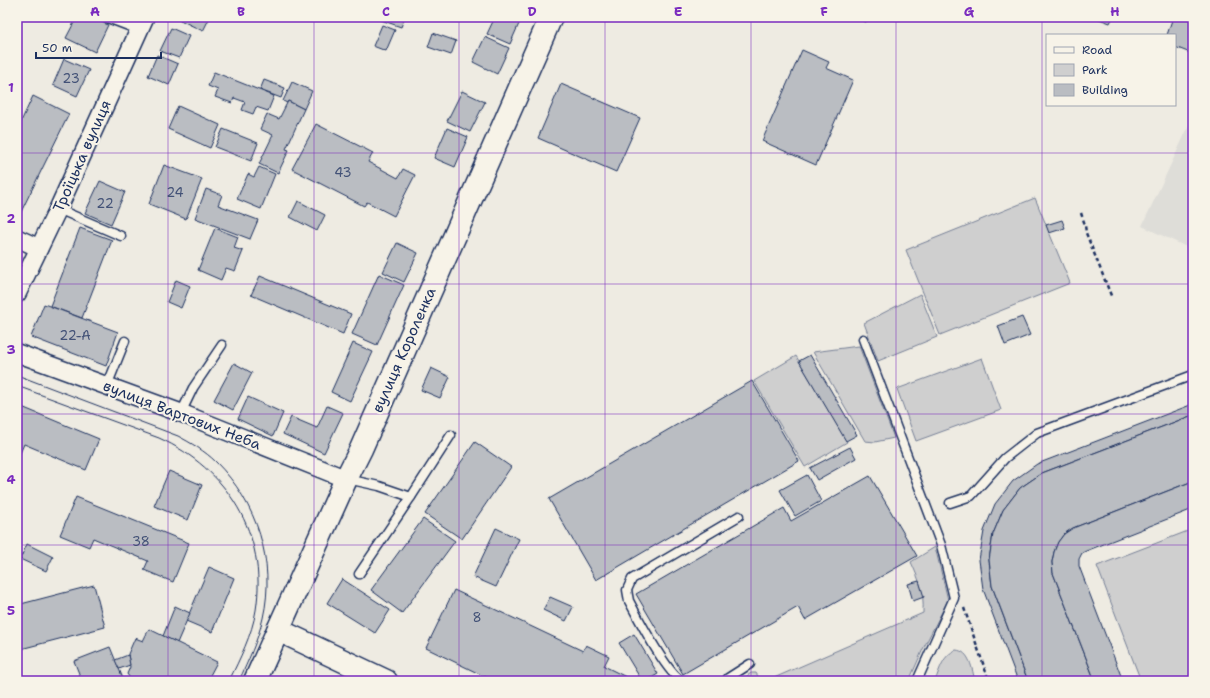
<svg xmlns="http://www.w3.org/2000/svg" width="1210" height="698" viewBox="0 0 1210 698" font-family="'Shantell Sans',sans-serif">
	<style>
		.built { fill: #deddd8 }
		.green { fill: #cfcfcf; stroke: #757f96 }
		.building { fill: #babdc2; stroke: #1b2f5e }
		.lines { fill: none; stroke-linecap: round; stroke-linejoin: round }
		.lane-casing { stroke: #1b2f5e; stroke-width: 11 }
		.street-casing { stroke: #1b2f5e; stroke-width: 20 }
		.secondary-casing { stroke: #1b2f5e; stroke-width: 25 }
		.path { stroke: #1b2f5e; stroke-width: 2.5; stroke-dasharray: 4 3; stroke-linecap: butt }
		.lane { stroke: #f7f3e8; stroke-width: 8 }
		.street { stroke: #f7f3e8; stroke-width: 17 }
		.secondary { stroke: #f7f3e8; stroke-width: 22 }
		.tram { stroke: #1b2f5e; stroke-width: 1 }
		.grid { fill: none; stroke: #7b2cbf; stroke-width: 1; stroke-opacity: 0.55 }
		.labels { text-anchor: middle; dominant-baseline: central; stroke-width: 4; stroke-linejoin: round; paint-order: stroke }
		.number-label { font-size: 13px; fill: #435277 }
		.street-label { font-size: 15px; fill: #1b2f5e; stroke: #f7f3e8 }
		.neatline { fill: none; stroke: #7b2cbf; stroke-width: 1.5 }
		.grid-label { font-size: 13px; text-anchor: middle; font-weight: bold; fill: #7b2cbf }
	</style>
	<rect width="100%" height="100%" fill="#eeebe2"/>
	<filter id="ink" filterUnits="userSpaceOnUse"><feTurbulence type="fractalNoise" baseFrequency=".025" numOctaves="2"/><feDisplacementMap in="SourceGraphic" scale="8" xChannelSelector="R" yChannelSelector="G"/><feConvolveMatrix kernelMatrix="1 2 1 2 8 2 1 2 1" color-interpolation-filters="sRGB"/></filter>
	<g filter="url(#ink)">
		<polygon class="built" points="1193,117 1193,250 1142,226"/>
		<g class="green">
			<polygon points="1035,198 1070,283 940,335 906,250"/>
			<polygon points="920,294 937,337 878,361 864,323"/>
			<polygon points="859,346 894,438 875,442 865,441 813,352"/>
			<polygon points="796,356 847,442 805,467 754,381"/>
			<polygon points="982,358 1001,410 916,441 897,389"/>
			<polygon points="1193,529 1193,681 1141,681 1097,566"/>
			<path d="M935,547L948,600L923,649L909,681H767L923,613C924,591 920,582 911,562Z"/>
			<path d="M956,650C970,651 972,669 975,681H935C940,669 943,655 956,650Z"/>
			<polygon points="751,673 756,673 761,681 740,681"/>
		</g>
		<g class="building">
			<polygon points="77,17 91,17 108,25 95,52 66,38"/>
			<polygon points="179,17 210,17 203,31 178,19"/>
			<polygon points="382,17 405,17 401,27 381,20"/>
			<polygon points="495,17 522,17 510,44 487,34"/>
			<polygon points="853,17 868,17 866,22"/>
			<polygon points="1094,17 1113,17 1110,23"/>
			<polygon points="1165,17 1193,17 1193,54 1175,47 1175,35 1167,35 1172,20"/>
			<polygon points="382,25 395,30 386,51 373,46"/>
			<polygon points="171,28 189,36 179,58 160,51"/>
			<polygon points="433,33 456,41 451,55 428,47"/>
			<polygon points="485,37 509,48 497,74 473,62"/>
			<polygon points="802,50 829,62 826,68 853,80 816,165 762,141"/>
			<polygon points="157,55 178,64 169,85 148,76"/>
			<polygon points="64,59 89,70 77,96 53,85"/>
			<polygon points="214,72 274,96 268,111 256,107 253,114 242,110 245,102 234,98 232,103 215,97 218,90 208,86"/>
			<polygon points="264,80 285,88 281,98 260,90"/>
			<polygon points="292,82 312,91 304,109 288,101 287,103 283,101"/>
			<polygon points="561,84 640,118 616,172 538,138"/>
			<polygon points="462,91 485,102 470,132 447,121"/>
			<polygon points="33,96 69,114 17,220 17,130"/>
			<polygon points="288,101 304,109 286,149 289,150 278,173 259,164 273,135 260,129 267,114 279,119"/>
			<polygon points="178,106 220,125 210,148 168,129"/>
			<polygon points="316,124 373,153 368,162 398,178 403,169 415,175 394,216 367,202 364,206 292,169"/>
			<polygon points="447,128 468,137 455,167 434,158"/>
			<polygon points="223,129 258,143 251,161 215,147"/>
			<polygon points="164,165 202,179 186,219 149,204"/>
			<polygon points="259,167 275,174 261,209 237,199 248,174 254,177"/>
			<polygon points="100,181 125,192 111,224 85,213"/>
			<polygon points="206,189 222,195 218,205 258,220 250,239 195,218"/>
			<polygon points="298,201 325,215 317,231 290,217"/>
			<polygon points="1062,220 1065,228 1049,233 1046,225"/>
			<polygon points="80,228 112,240 82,318 50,306"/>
			<polygon points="215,228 238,237 234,248 243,251 235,271 226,268 221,280 198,270"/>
			<polygon points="397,243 418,253 404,282 383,272"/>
			<polygon points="379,274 404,285 377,345 352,334"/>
			<polygon points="260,276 351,314 343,334 251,295"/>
			<polygon points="176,280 190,286 181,308 167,302"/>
			<polygon points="44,304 118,332 106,366 31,337"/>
			<polygon points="1022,317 1030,335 1005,345 998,326"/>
			<polygon points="353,343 373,352 350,401 331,392"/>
			<polygon points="810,355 857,435 846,441 799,361"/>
			<polygon points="234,363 252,373 233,410 214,400"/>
			<polygon points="431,368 450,377 440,398 421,390"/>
			<polygon points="752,381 799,461 596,580 549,499"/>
			<polygon points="248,397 283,413 273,436 238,419"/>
			<polygon points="1193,404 1193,415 1042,473 1020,488 1003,510 993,534 989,560 992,586 1028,681 1018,681 983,589 979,560 984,531 995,504 1013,481 1037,464"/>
			<polygon points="17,405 99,439 86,470 24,444 17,460"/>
			<polygon points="327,406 343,413 324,453 283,434 291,417 317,428"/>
			<polygon points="1193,415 1193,481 1073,528 1064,534 1058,542 1054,552 1052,562 1053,573 1095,681 1028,681 992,586 989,560 993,534 1003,510 1020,488 1042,473"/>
			<polygon points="475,442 511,467 462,539 425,514"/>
			<polygon points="850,447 856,458 817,480 810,468"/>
			<polygon points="169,471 202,485 188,520 154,506"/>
			<polygon points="807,475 821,501 795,516 780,490"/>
			<polygon points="870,476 917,556 805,620 798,607 683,674 636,594 784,508 791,521"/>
			<polygon points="1193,481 1193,509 1086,551 1082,553 1079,559 1079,566 1123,681 1095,681 1053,573 1052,562 1054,552 1058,542 1064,534 1073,528"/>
			<polygon points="76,497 189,543 173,582 144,570 148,561 93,538 89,547 60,535"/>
			<polygon points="423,519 455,541 402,613 371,590"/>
			<polygon points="496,528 519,539 496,587 473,577"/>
			<polygon points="27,544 53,557 46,571 20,559"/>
			<polygon points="209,567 234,578 212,632 186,621"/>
			<polygon points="342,579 390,610 375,633 327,603"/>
			<polygon points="919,581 924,597 913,601 908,584"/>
			<polygon points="94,585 105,627 17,650 17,605"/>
			<polygon points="454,590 583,651 586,645 609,656 604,666 634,681 494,681 426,648"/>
			<polygon points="550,597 573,607 566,621 543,610"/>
			<polygon points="175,606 190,613 177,643 163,636"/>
			<polygon points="149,629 217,662 207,681 132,681 127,674 130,667 128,654 135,638 143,641"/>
			<polygon points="634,634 658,674 646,681 642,681 619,643"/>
			<polygon points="110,647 124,681 82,681 74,661"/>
			<polygon points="128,655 130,665 119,669 115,660"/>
			<polygon points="73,678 74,681 65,681"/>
		</g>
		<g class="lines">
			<defs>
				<g id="lane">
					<polyline points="105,17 139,30"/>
					<polyline points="58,209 121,236"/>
					<polyline points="863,339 941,545 954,598 917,681"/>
					<polyline points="107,386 125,341"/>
					<polyline points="181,413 193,388 222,345"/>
					<polyline points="347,479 379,486 411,497 359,574"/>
					<polyline points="411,497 451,435"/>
					<polyline points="950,503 971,496 1005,458 1037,433 1193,375"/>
					<path d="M682,681C666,673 639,619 629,601L627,590L632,579L739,516"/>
					<polyline points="726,681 728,678 750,664"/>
				</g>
				<g id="street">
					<polyline points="17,238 39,248"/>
					<polyline points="17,294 58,209 145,17"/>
					<polyline points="17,353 181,413 346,479"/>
				</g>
				<g id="secondary">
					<polyline points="278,630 386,681"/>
					<polyline points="255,681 346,479 361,449 551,17"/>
				</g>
			</defs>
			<use href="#lane" class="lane-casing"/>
			<use href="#street" class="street-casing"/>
			<use href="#secondary" class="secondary-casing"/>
			<g class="path">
				<polyline points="1081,213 1085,225 1086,233 1112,298"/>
				<polyline points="964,608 989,681"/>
			</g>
			<use href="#lane" class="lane"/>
			<use href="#street" class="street"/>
			<use href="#secondary" class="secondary"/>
			<g class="tram">
				<path d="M17,375L178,436C191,443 205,451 216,462C257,503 276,562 263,618C258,640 248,661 239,681"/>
				<path d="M17,386L159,438C227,469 268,534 256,610C252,635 240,658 229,681"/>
			</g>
		</g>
	</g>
	<path class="grid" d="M168,17V681M314,17V681M459,17V681M605,17V681M751,17V681M896,17V681M1042,17V681M17,153H1193M17,284H1193M17,414H1193M17,545H1193"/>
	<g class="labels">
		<g class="number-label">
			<text x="71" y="78">23</text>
			<text x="343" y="172">43</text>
			<text x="175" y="192">24</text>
			<text x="105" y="203">22</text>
			<text x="75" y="335">22-А</text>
			<text x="141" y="541">38</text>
			<text x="477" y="617">8</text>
		</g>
		<g class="street-label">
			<text transform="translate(82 156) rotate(-66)">Троїцька вулиця</text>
			<text transform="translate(404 350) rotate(-66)">вулиця Короленка</text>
			<text transform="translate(182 415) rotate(21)">вулиця Вартових Неба</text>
		</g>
	</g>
	<rect width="1210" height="698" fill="none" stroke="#f7f3e8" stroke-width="44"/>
	<rect x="1046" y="34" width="130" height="72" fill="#f7f3e8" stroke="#9fa5b1"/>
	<rect x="1054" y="47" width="20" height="6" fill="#f7f3e8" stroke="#9fa5b1"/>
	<text x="1082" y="54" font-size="12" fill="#1b2f5e">Road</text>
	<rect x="1054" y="64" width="20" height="12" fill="#cfcfcf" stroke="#9fa5b1"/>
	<text x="1082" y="74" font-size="12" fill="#1b2f5e">Park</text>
	<rect x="1054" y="84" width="20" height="12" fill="#babdc2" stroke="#9fa5b1"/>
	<text x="1082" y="94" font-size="12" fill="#1b2f5e">Building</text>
	<path d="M36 52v6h125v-6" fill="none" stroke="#1b2f5e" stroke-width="2"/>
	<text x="42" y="52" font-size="12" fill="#1b2f5e" stroke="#f7f3e8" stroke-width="3" paint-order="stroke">50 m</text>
	<rect x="22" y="22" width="1166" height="654" class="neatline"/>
	<g class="grid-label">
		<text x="95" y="16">A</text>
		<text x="241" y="16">B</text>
		<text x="386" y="16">C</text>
		<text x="532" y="16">D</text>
		<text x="678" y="16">E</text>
		<text x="824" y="16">F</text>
		<text x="969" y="16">G</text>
		<text x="1115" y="16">H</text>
		<text x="11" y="92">1</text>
		<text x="11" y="223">2</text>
		<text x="11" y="354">3</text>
		<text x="11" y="484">4</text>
		<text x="11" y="615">5</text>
	</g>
</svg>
